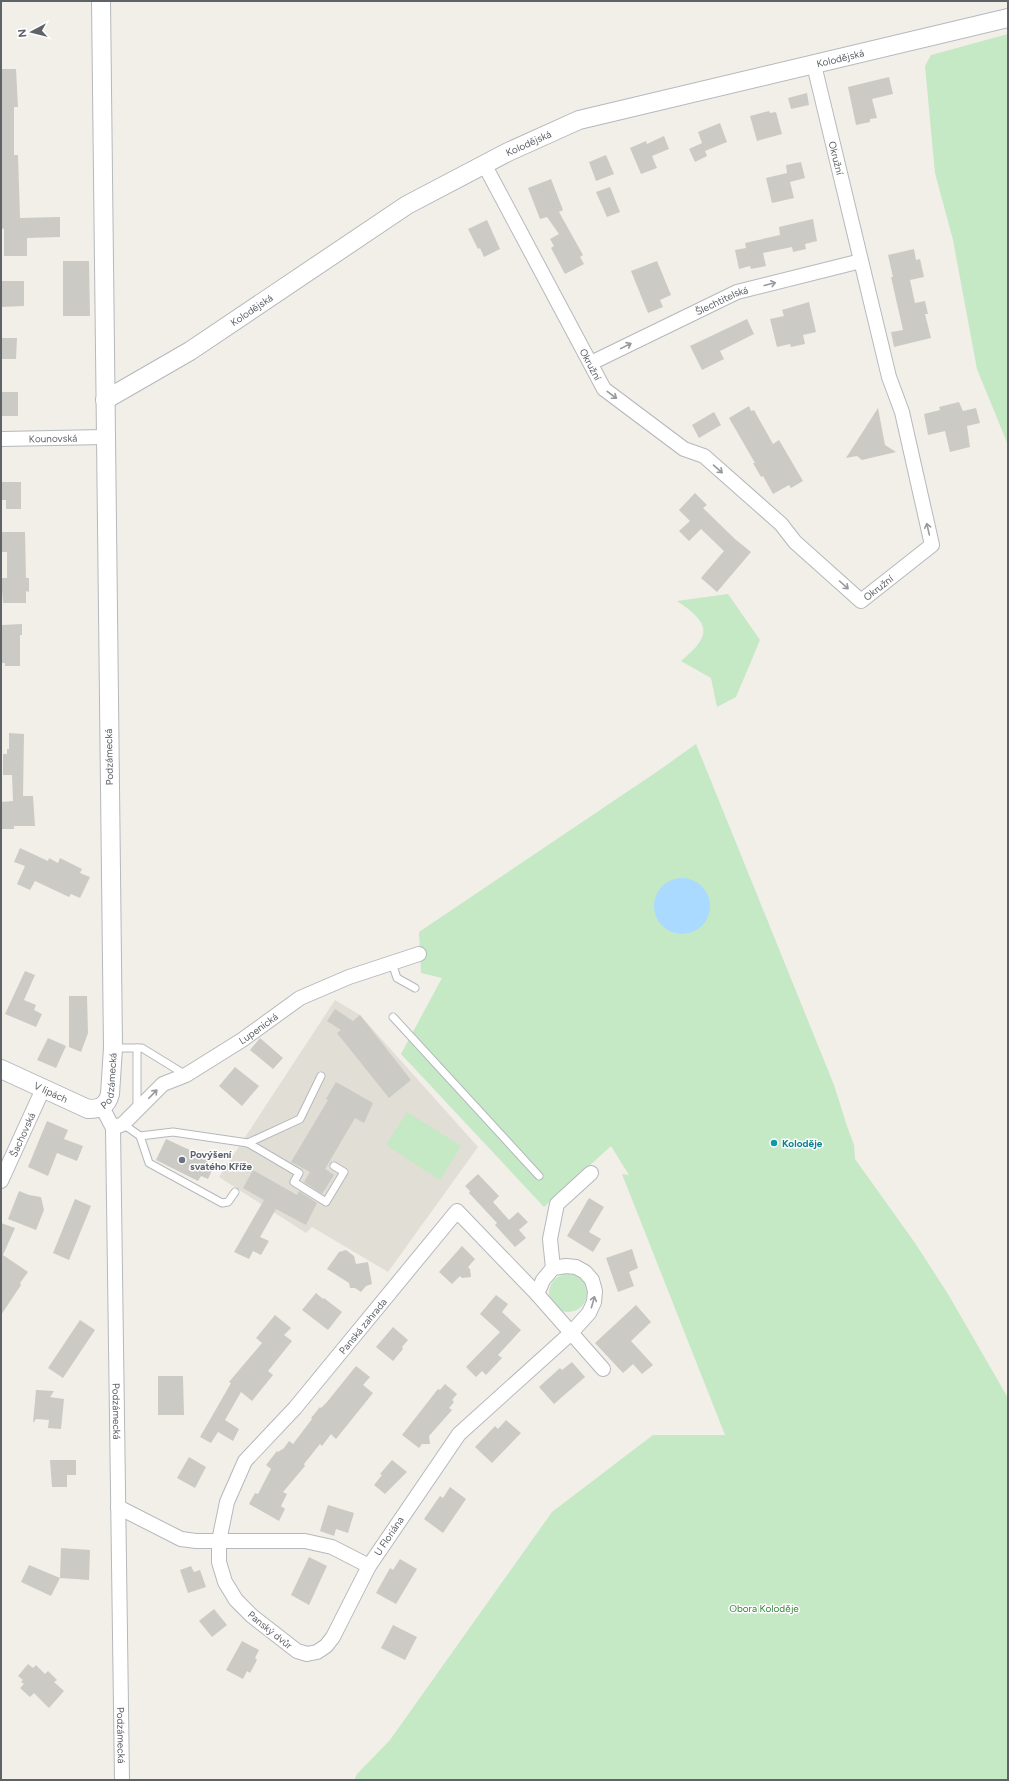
<svg xmlns="http://www.w3.org/2000/svg" width="1009" height="1781" viewBox="0 0 1009 1781" font-family="Figtree,sans-serif">
	<style>
		.education { fill: #e1ded6 }
		.green { fill: #c5e8c5 }
		.water { fill: #aadaff }
		.building { fill: #cccac5 }
		.lines { fill: none; stroke-linecap: round; stroke-linejoin: round }
		.service-casing { stroke: #b5b8bc; stroke-width: 9 }
		.minor-casing { stroke: #b5b8bc; stroke-width: 16 }
		.tertiary-casing { stroke: #b5b8bc; stroke-width: 20 }
		.service { stroke: #fff; stroke-width: 7 }
		.minor { stroke: #fff; stroke-width: 14 }
		.tertiary { stroke: #fff; stroke-width: 18 }
		.oneway { stroke: #979a9d }
		.culture-dot { fill: #0f9aa8; stroke: #fff; stroke-width: 1.5 }
		.worship-dot { fill: #6b7280; stroke: #fff; stroke-width: 1.5 }
		.labels { text-anchor: middle; dominant-baseline: central; stroke-width: 3; stroke-linejoin: round; paint-order: stroke }
		.street-label { font-size: 10px; fill: #5f6368; stroke: #fff }
		.culture-label { font-size: 10px; font-weight: bold; fill: #0d838f; stroke: #fff; text-anchor: start }
		.worship-label { font-size: 10px; font-weight: bold; fill: #5b616d; stroke: #fff; text-anchor: start }
		.park-label { font-size: 10px; fill: #348238; stroke: #fff }
	</style>
	<rect width="100%" height="100%" fill="#f1efe8"/>
	<polygon class="education" points="335,1000 360,1015 478,1147 388,1272 312,1227 306,1233 219,1177"/>
	<g class="green">
		<polygon points="1008,34 1008,445 977,369 953,240 935,173 925,66 931,55"/>
		<path d="M728,594L760,640L736,697L717,707L711,678L681,661C713,635 710,623 677,601Z"/>
		<polygon points="696,744 834,1085 847,1126 854,1145 855,1159 915,1243 948,1294 1008,1398 1008,1780 354,1780 357,1774 390,1740 552,1512 653,1435 725,1435 622,1174 629,1175 611,1146 544,1207 401,1054 442,978 421,973 419,932 658,771"/>
		<polygon points="407,1112 461,1146 440,1180 386,1145"/>
		<circle cx="568" cy="1293" r="19"/>
	</g>
	<circle class="water" cx="682" cy="906" r="28"/>
	<g class="building">
		<polygon points="1,69 16,69 18,107 14,107 14,155 18,155 20,218 60,217 60,237 27,238 27,256 4,256 4,229 1,228"/>
		<polygon points="889,77 893,94 872,99 877,118 870,119 870,122 856,125 848,87"/>
		<polygon points="807,93 809,105 791,109 788,98"/>
		<polygon points="769,111 770,113 776,112 782,134 757,141 750,116"/>
		<polygon points="720,123 727,142 705,151 707,156 695,162 689,149 702,143 698,132"/>
		<polygon points="664,136 669,149 652,156 657,168 641,174 630,148 646,141 647,144"/>
		<polygon points="606,155 614,174 596,181 589,162"/>
		<polygon points="801,162 805,178 790,182 794,198 772,203 766,178 787,173 786,165"/>
		<polygon points="551,179 563,210 559,212 583,255 580,257 584,264 565,274 551,248 554,246 550,239 559,234 547,217 540,219 528,188"/>
		<polygon points="610,187 620,212 607,217 596,192"/>
		<polygon points="813,219 817,241 805,244 806,249 793,252 792,247 763,253 766,266 751,269 750,266 739,269 735,250 746,248 745,243 780,235 779,227"/>
		<polygon points="487,220 500,249 484,257 480,248 478,249 468,229"/>
		<polygon points="914,249 916,260 920,259 924,277 910,280 915,303 925,301 928,314 925,314 931,338 894,347 891,332 903,330 891,277 893,277 888,255"/>
		<polygon points="63,261 89,261 90,316 63,316"/>
		<polygon points="657,261 671,295 660,300 663,307 648,313 631,271"/>
		<polygon points="1,281 24,281 24,306 1,307"/>
		<polygon points="809,302 816,332 803,335 805,344 791,347 790,344 777,347 770,319 784,316 782,310"/>
		<polygon points="747,319 754,334 720,351 724,359 702,370 690,346"/>
		<polygon points="1,338 17,338 16,359 1,359"/>
		<rect x="1" y="392" width="17" height="24"/>
		<polygon points="959,402 963,411 976,408 980,423 967,426 970,447 950,452 945,431 928,435 924,414 940,410 939,407"/>
		<polygon points="749,406 751,411 754,410 773,444 779,440 803,481 791,488 789,485 773,494 763,476 761,477 753,463 755,463 729,418"/>
		<polygon points="878,408 885,445 896,452 862,460 857,456 846,458"/>
		<polygon points="714,412 721,425 699,438 692,425"/>
		<polygon points="1,482 21,482 21,509 6,509 6,500 1,500"/>
		<polygon points="695,493 707,505 703,508 735,539 751,552 717,592 701,578 724,551 701,529 689,541 679,531 690,521 679,510"/>
		<polygon points="1,532 25,532 26,578 29,578 29,592 26,591 26,603 3,603 1,578 7,578 7,552 1,552"/>
		<polygon points="22,624 22,635 20,635 20,666 5,666 5,663 2,663 2,625"/>
		<polygon points="9,733 24,734 23,796 33,796 35,826 14,826 14,829 1,829 1,802 13,801 12,775 3,775 3,754 7,754 7,749 9,749"/>
		<polygon points="20,848 48,861 49,858 58,863 60,858 82,869 80,873 90,877 80,898 71,894 69,897 35,881 30,890 17,884 25,866 14,862"/>
		<polygon points="25,971 35,975 24,1000 36,1005 34,1010 42,1014 36,1027 5,1014"/>
		<polygon points="69,996 87,996 88,1033 81,1052 69,1047"/>
		<polygon points="335,1009 353,1021 360,1015 411,1080 389,1098 337,1033 341,1030 327,1021"/>
		<polygon points="48,1038 66,1046 56,1068 37,1060"/>
		<polygon points="260,1038 283,1058 273,1069 250,1050"/>
		<polygon points="235,1067 259,1086 242,1106 219,1086"/>
		<polygon points="336,1082 373,1103 364,1123 355,1118 325,1169 334,1175 322,1194 304,1182 310,1172 291,1162 328,1100 326,1099"/>
		<polygon points="47,1121 68,1130 64,1139 83,1146 77,1161 57,1153 48,1176 28,1167"/>
		<polygon points="166,1139 209,1159 206,1164 213,1168 208,1179 201,1176 198,1181 156,1160"/>
		<polygon points="253,1170 297,1195 299,1191 317,1203 306,1225 276,1209 260,1237 269,1241 261,1255 253,1251 249,1259 234,1252 264,1200 243,1188"/>
		<polygon points="478,1174 499,1196 493,1202 509,1220 518,1212 528,1222 519,1230 526,1238 515,1247 495,1225 497,1223 469,1193 470,1191 465,1186"/>
		<polygon points="19,1191 29,1195 41,1197 44,1210 36,1230 8,1219"/>
		<polygon points="589,1198 604,1207 589,1232 601,1239 593,1252 567,1236"/>
		<polygon points="75,1199 91,1206 69,1260 53,1253"/>
		<polygon points="1,1223 15,1228 3,1255 28,1272 20,1283 21,1285 1,1315"/>
		<polygon points="462,1246 475,1259 468,1267 470,1269 471,1277 462,1278 460,1276 452,1284 439,1272"/>
		<polygon points="632,1249 638,1268 629,1272 634,1286 618,1292 606,1258"/>
		<polygon points="346,1250 354,1256 356,1264 368,1262 372,1284 366,1286 361,1292 355,1288 350,1288 349,1283 327,1269 339,1252"/>
		<polygon points="316,1293 323,1299 324,1298 342,1312 328,1330 302,1310"/>
		<polygon points="496,1295 508,1304 502,1312 521,1330 498,1355 502,1358 486,1375 482,1371 476,1377 466,1367 500,1332 480,1314"/>
		<polygon points="636,1305 651,1322 631,1341 653,1365 642,1374 633,1364 623,1373 595,1343"/>
		<polygon points="275,1315 291,1328 284,1335 292,1341 268,1371 273,1375 252,1401 241,1392 225,1420 239,1429 233,1441 218,1432 211,1443 200,1437 231,1383 229,1382 262,1343 256,1338"/>
		<polygon points="80,1320 95,1330 63,1378 48,1368"/>
		<polygon points="393,1327 408,1340 402,1347 403,1349 393,1361 376,1347"/>
		<polygon points="572,1362 585,1377 554,1404 539,1387 560,1368 562,1370"/>
		<polygon points="356,1366 370,1377 363,1385 373,1393 336,1439 331,1434 322,1446 320,1444 304,1464 305,1466 283,1492 287,1494 281,1506 285,1509 279,1521 249,1504 255,1493 258,1494 271,1469 266,1465 277,1451 278,1452 284,1448 289,1441 293,1444 312,1419 311,1418 320,1407 321,1408 327,1402"/>
		<polygon points="158,1376 183,1376 184,1415 158,1415"/>
		<polygon points="445,1384 457,1394 452,1400 454,1402 449,1408 452,1410 429,1436 430,1444 422,1444 419,1448 402,1435 438,1389 440,1390"/>
		<polygon points="36,1390 54,1391 50,1397 64,1399 61,1429 48,1428 49,1420 36,1419 33,1423"/>
		<polygon points="506,1420 521,1433 492,1463 475,1447 495,1426 498,1429"/>
		<polygon points="189,1457 206,1467 195,1488 177,1478"/>
		<polygon points="50,1460 76,1460 76,1475 67,1475 67,1487 52,1487"/>
		<polygon points="392,1460 407,1472 385,1494 374,1485 382,1475 380,1474"/>
		<polygon points="450,1487 466,1499 443,1533 424,1519 440,1496 443,1498"/>
		<polygon points="328,1505 354,1513 348,1533 336,1529 334,1536 320,1531"/>
		<polygon points="61,1548 90,1550 89,1580 60,1578"/>
		<polygon points="309,1557 327,1566 309,1605 291,1595"/>
		<polygon points="400,1559 417,1569 396,1604 376,1593 390,1568 393,1570"/>
		<polygon points="29,1565 60,1578 51,1596 21,1582"/>
		<polygon points="191,1566 194,1572 200,1570 206,1587 188,1593 180,1570"/>
		<polygon points="214,1609 227,1625 212,1637 199,1621"/>
		<polygon points="393,1625 417,1637 405,1660 381,1648"/>
		<polygon points="242,1641 259,1650 255,1658 257,1660 250,1673 247,1671 243,1679 226,1670"/>
		<polygon points="28,1664 33,1668 36,1665 45,1674 48,1671 57,1680 54,1682 64,1691 49,1708 34,1693 30,1697 20,1688 24,1684 21,1682 23,1680 18,1676"/>
	</g>
	<g class="lines">
		<defs>
			<g id="service">
				<polyline points="390,963 393,966 397,978 415,988"/>
				<polyline points="393,1017 539,1176"/>
				<polyline points="114,1048 142,1048 186,1075"/>
				<polyline points="137,1109 137,1048"/>
				<polyline points="123,1124 140,1136 173,1132 248,1143 299,1173 294,1182 326,1202 344,1172 334,1166"/>
				<polyline points="140,1136 149,1163 222,1203 228,1202 235,1192"/>
				<polyline points="248,1143 300,1119 321,1076"/>
			</g>
			<g id="minor">
				<path id="s1" d="M484,164L604,389L684,449L704,456L781,524L795,542L861,601L932,545L902,412L889,377L814,65"/>
				<path id="s2" d="M591,363L737,292L861,261"/>
				<path id="s3" d="M1,439L106,437"/>
				<path id="s4" d="M102,1107L113,1128L122,1780"/>
				<path id="s5" d="M113,1128L123,1124L163,1084L186,1075L242,1040L300,998L349,977L419,954"/>
				<path id="s6" d="M1,1181L43,1089"/>
				<path id="s7" d="M553,1268L566,1266L576,1267L585,1272L592,1280L595,1291L594,1302L589,1313L571,1333L459,1434L369,1566L333,1637L326,1646L317,1652L307,1654L297,1651L252,1616L236,1600L225,1582L219,1562V1541L227,1502L245,1461L295,1408L457,1211L537,1294L603,1369"/>
				<polyline points="537,1294 543,1280 553,1268 550,1239 557,1204 591,1173"/>
				<polyline points="118,1507 181,1539 196,1541 305,1541 332,1547 369,1566"/>
			</g>
			<g id="tertiary">
				<path id="s8" d="M105,400L190,351L407,205L508,152L579,120L1008,18"/>
				<path id="s9" d="M1,1069L88,1109C100,1109 107,1106 110,1094L113,1048L101,1"/>
			</g>
		</defs>
		<use href="#service" class="service-casing"/>
		<use href="#minor" class="minor-casing"/>
		<use href="#tertiary" class="tertiary-casing"/>
		<use href="#service" class="service"/>
		<use href="#minor" class="minor"/>
		<use href="#tertiary" class="tertiary"/>
	</g>
	<defs><path id="oneway-shaft" d="M-6 0H5M1.5-3L5.5 0L1.5 3" fill="none" stroke-width="1.6" stroke-linecap="round" stroke-linejoin="round"/></defs>
	<g class="oneway">
		<use href="#oneway-shaft" transform="translate(770 284) rotate(-14)"/>
		<use href="#oneway-shaft" transform="translate(626 346) rotate(-26)"/>
		<use href="#oneway-shaft" transform="translate(612 395) rotate(37)"/>
		<use href="#oneway-shaft" transform="translate(718 469) rotate(41)"/>
		<use href="#oneway-shaft" transform="translate(928 529) rotate(-103)"/>
		<use href="#oneway-shaft" transform="translate(844 585) rotate(42)"/>
		<use href="#oneway-shaft" transform="translate(153 1094) rotate(-46)"/>
		<use href="#oneway-shaft" transform="translate(593 1302) rotate(-74)"/>
	</g>
	<circle class="culture-dot" cx="774" cy="1143" r="4"/>
	<circle class="worship-dot" cx="182" cy="1160" r="4"/>
	<g class="labels">
		<g class="street-label">
			<text stroke="none"><textPath href="#s8" startOffset="820">Kolodějská</textPath></text>
			<text stroke="none"><textPath href="#s8" startOffset="496">Kolodějská</textPath></text>
			<text transform="translate(836 158) rotate(76)">Okružní</text>
			<text stroke="none"><textPath href="#s2" startOffset="145">Šlechtitelská</textPath></text>
			<text stroke="none"><textPath href="#s8" startOffset="172">Kolodějská</textPath></text>
			<text stroke="none"><textPath href="#s1" startOffset="227">Okružní</textPath></text>
			<text stroke="none"><textPath href="#s3" startOffset="52">Kounovská</textPath></text>
			<text stroke="none"><textPath href="#s1" startOffset="612">Okružní</textPath></text>
			<text transform="translate(109 757) rotate(-91)">Podzámecká</text>
			<text stroke="none"><textPath href="#s5" startOffset="178">Lupenická</textPath></text>
			<text stroke="none"><textPath href="#s9" startOffset="138">Podzámecká</textPath></text>
			<text stroke="none"><textPath href="#s9" startOffset="55">V lipách</textPath></text>
			<text stroke="none"><textPath href="#s6" startOffset="51">Šachovská</textPath></text>
			<text stroke="none"><textPath href="#s7" startOffset="945">Panská zahrada</textPath></text>
			<text stroke="none"><textPath href="#s4" startOffset="307">Podzámecká</textPath></text>
			<text transform="translate(389 1536) rotate(-56)">U Floriána</text>
			<text transform="translate(270 1630) rotate(39)">Panský dvůr</text>
			<text stroke="none"><textPath href="#s4" startOffset="631">Podzámecká</textPath></text>
		</g>
		<g class="culture-label">
			<text x="782" y="1143">Koloděje</text>
		</g>
		<g class="worship-label">
			<text x="190" y="1154">Povýšení<tspan x="190" dy="12">svatého Kříže</tspan></text>
		</g>
		<g class="park-label">
			<text x="764" y="1608">Obora Koloděje</text>
		</g>
	</g>
	<rect width="1009" height="1781" fill="none" stroke="#5f6368" stroke-width="4"/>
	<g transform="translate(32 32) rotate(263)" stroke="#ffffff" stroke-width="3" paint-order="stroke">
	<path d="M0-3L7 15L0 10L-7 15Z" fill="#5f6368"/>
	<text y="-6" font-size="11" font-weight="bold" text-anchor="middle" fill="#5f6368">N</text>
	</g>
</svg>
